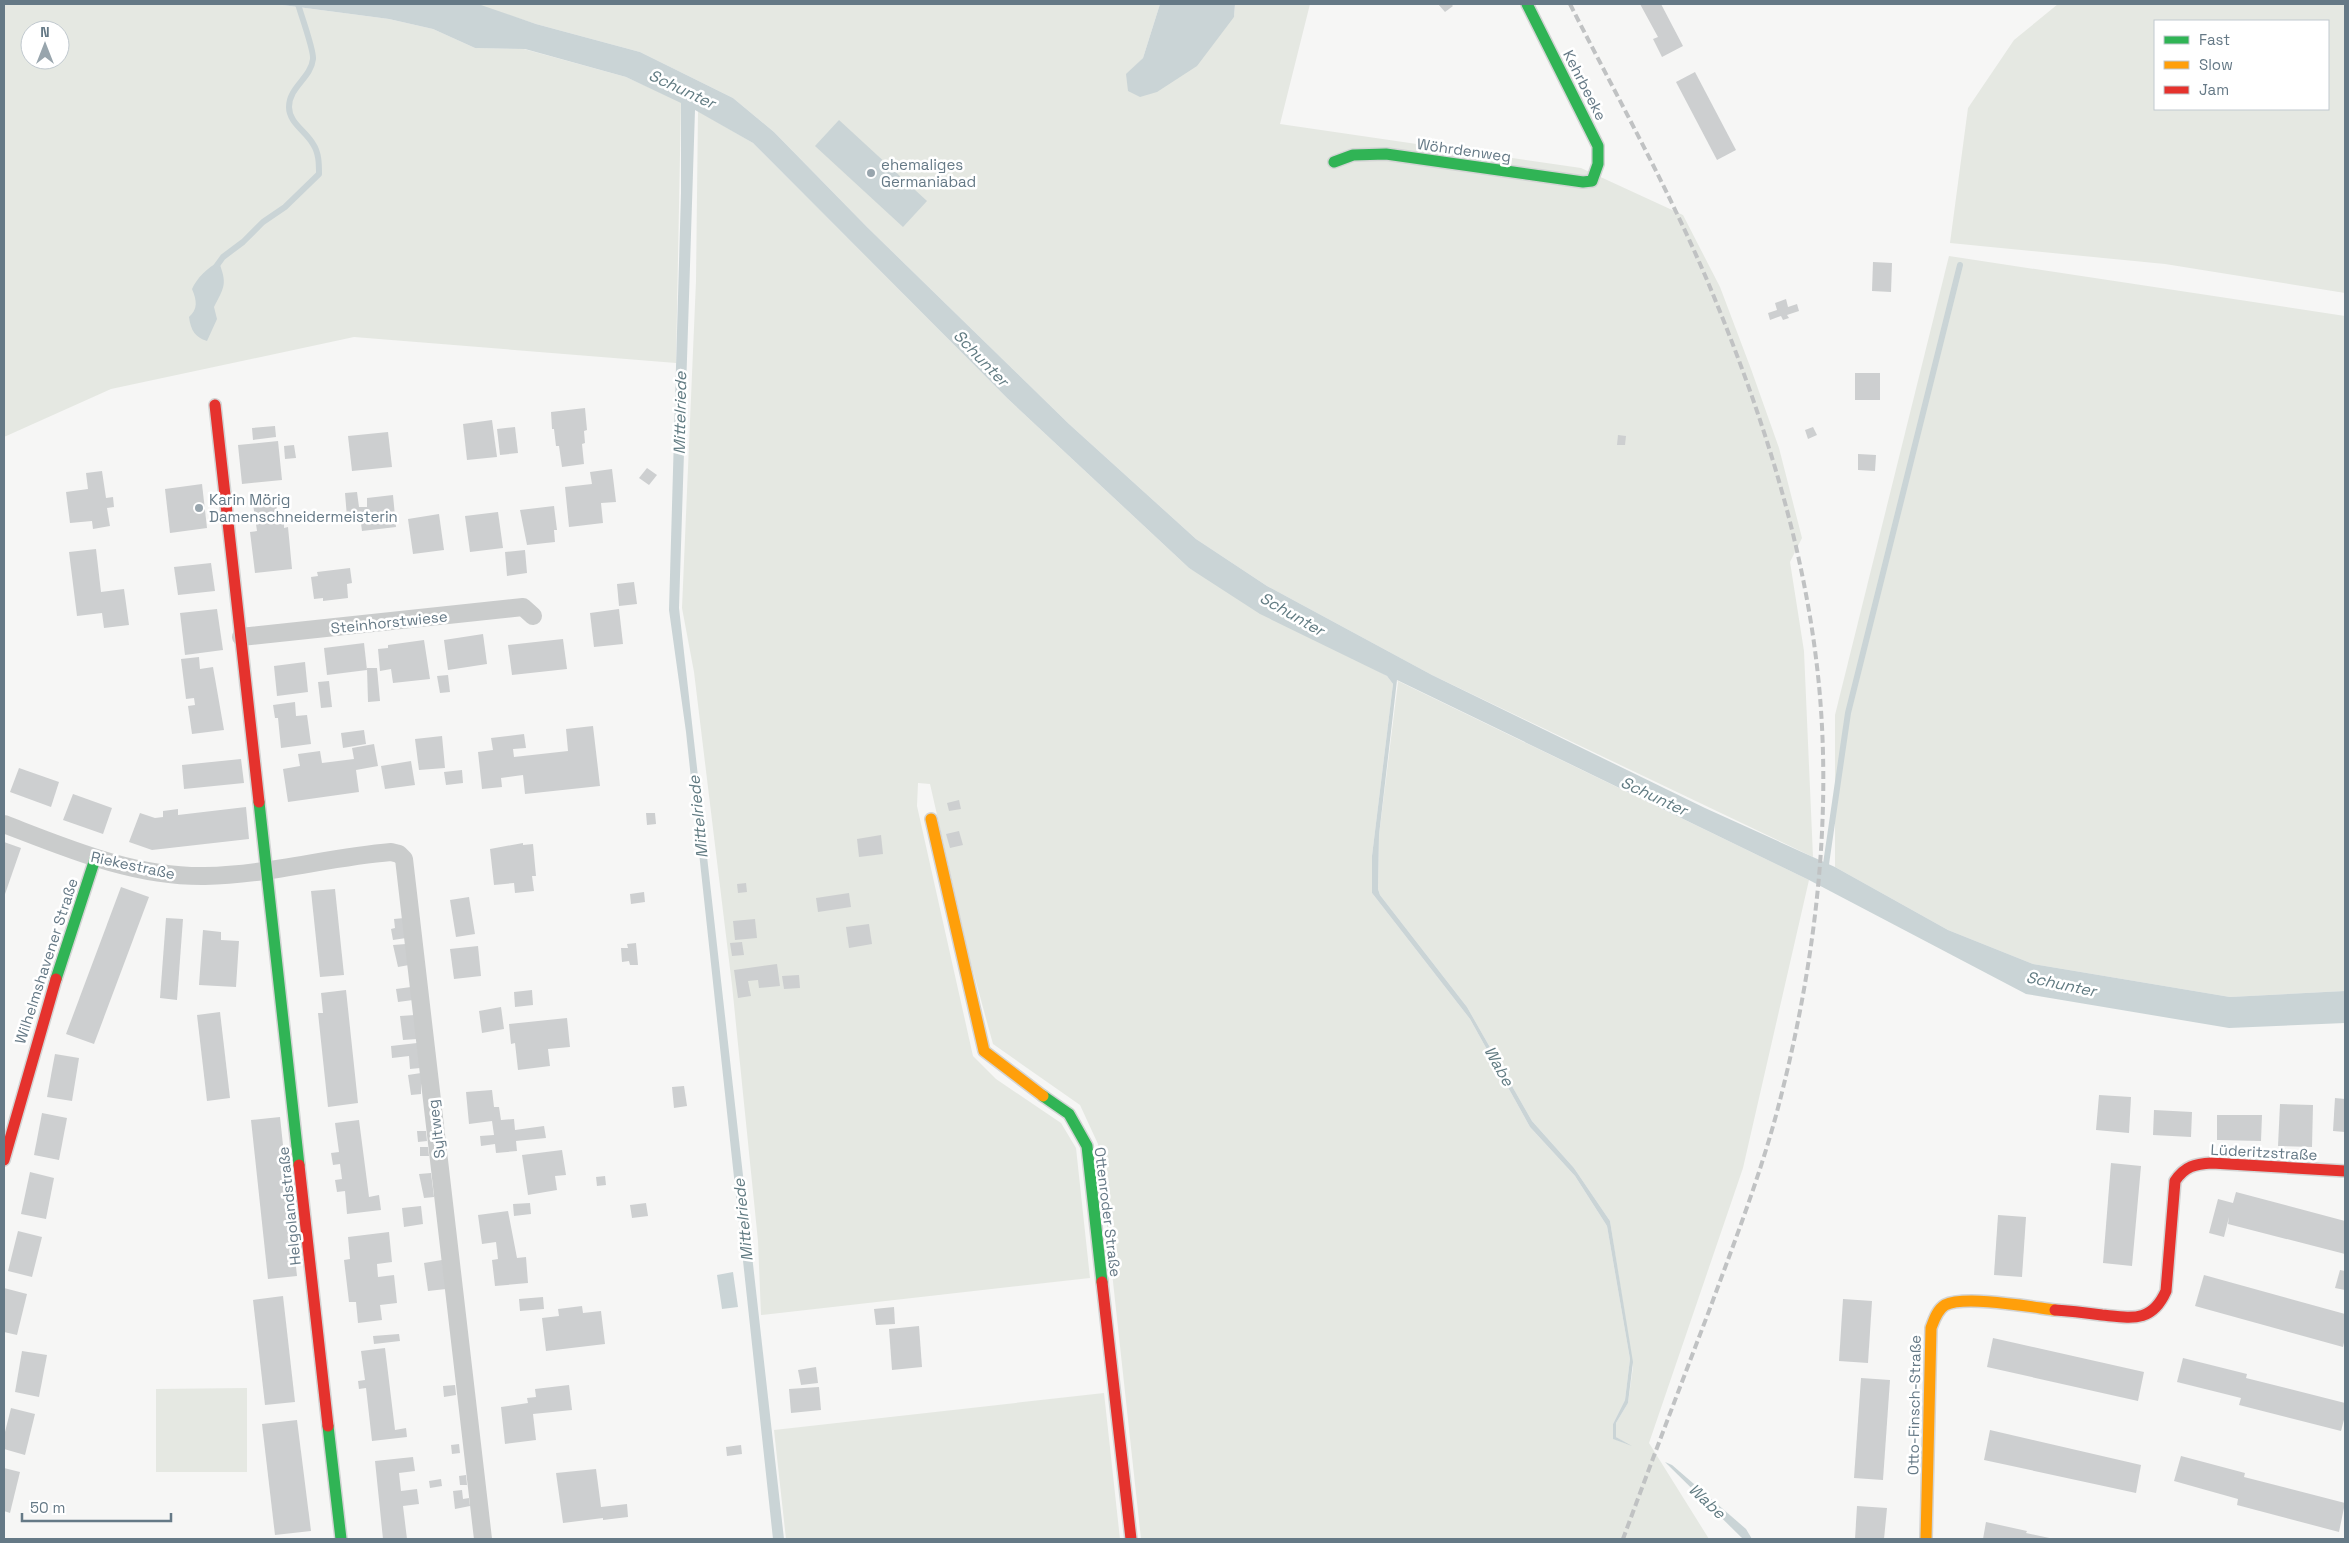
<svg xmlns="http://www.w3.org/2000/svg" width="2349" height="1543" viewBox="0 0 2349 1543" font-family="'Space Grotesk',sans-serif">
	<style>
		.green { fill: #e5e8e2; fill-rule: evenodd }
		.water { fill: #cad4d6 }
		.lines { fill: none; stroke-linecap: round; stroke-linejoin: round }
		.stream { stroke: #cad4d6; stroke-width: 6 }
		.building { fill: #cdcfd0 }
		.fast-casing { stroke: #d3d4d4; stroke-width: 14 }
		.slow-casing { stroke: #d3d4d4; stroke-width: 14 }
		.jam-casing { stroke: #d3d4d4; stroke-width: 14 }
		.street { stroke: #cacccc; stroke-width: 18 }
		.fast { stroke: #30b455; stroke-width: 11 }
		.slow { stroke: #ff9f0a; stroke-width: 11 }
		.jam { stroke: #e5322d; stroke-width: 11 }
		.rail { stroke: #c0c2c3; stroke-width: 4; stroke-dasharray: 8 4; stroke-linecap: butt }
		.poi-dot { fill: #98a5ad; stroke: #fff; stroke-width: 2 }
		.labels { text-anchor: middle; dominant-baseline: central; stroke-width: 5; stroke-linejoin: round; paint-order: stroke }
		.street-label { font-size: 15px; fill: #657986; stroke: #fff }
		.poi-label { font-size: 15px; fill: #657986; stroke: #fff; text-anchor: start }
		.water-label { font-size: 16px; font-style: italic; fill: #617b82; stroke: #fff }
	</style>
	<rect width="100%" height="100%" fill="#f6f6f5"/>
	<g class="green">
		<path d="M4,4H275L389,19L433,29L475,48L524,49L626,77L681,102L676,363L354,337L111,389L4,437ZM30,30H60V60H30Z"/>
		<polygon points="475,4 1160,4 1143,58 1126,75 1234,17 1235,4 1310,4 1280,124 1581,168 1683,215 1720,287 1751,369 1779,448 1802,538 1790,562 1804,651 1813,857 1432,675 1267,586 1196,539 1069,424 867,227 774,132 733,98 640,52 536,24"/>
		<path d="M2058,4H2345V293L2165,264L1950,243L1968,108L2014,40ZM2155,21H2328V109H2155Z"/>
		<polygon points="698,111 753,143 1007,398 1189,568 1387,676 1393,684 1372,856 1372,893 1470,1019 1530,1127 1575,1176 1607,1226 1630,1359 1625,1400 1613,1424 1614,1439 1627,1444 1616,1437 1616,1423 1628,1403 1633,1367 1610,1221 1574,1168 1532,1121 1467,1007 1380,895 1378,889 1379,835 1398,682 1396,680 1809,880 1743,1168 1649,1443 1709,1539 1141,1539 1098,1144 1080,1105 993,1044 970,960 930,784 918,783 917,806 973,1056 996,1079 1061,1123 1076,1148 1090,1278 761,1315 758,1241 732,985 694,672 682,608 696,281"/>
		<polygon points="1949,256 2345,316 2345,991 2230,997 2033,964 1948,930 1835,867 1835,715"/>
		<polygon points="247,1388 247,1472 156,1472 156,1389"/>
		<polygon points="1104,1393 1120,1539 786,1539 774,1430"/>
	</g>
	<g class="water">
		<polygon points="275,4 481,5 536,24 640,52 733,98 774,132 867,227 1069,424 1196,539 1267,586 1432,675 1705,808 1835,867 1948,930 2033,964 2230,997 2345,991 2345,1023 2229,1028 2026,994 1809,880 1397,680 1379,835 1378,889 1380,895 1467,1007 1532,1121 1574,1168 1610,1221 1633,1362 1628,1403 1616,1423 1616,1437 1632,1446 1613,1439 1613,1424 1625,1400 1630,1359 1607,1226 1575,1176 1530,1127 1470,1019 1372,893 1372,856 1393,684 1387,676 1260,614 1189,568 1007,398 753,143 695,110 679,608 784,1539 773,1539 686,732 669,610 681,193 681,103 626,77 525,49 475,48 433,29 389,19"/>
		<polygon points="1160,4 1235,4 1234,17 1197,66 1157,92 1140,97 1128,91 1126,74 1143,58"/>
		<polygon points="839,120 927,201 903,227 815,146"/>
		<path d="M219,262C227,284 225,286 214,307L217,319L207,341C195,337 191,331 189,317C198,309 197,301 192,289C196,279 209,266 219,262Z"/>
		<polygon points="733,1272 738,1307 722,1309 717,1275"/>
		<polygon points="1665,1462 1672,1465 1746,1529 1752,1539 1743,1539"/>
	</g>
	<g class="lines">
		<g class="stream">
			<path d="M215,268L223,257L243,242L263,222L285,207L319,174C319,164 319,153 313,144C306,131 289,123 289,107C289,87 311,78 313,59C314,50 301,15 298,4"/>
			<polyline points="1825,871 1848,713 1960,265"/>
		</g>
	</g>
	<g class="building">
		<polygon points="1438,4 1451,4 1453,6 1445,12"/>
		<polygon points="1640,4 1661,4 1683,46 1662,57 1653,39 1658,37"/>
		<polygon points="1695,72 1736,150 1717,160 1676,82"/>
		<polygon points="1873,262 1892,263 1891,292 1872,291"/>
		<polygon points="1786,299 1788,307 1797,304 1799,311 1787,315 1789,318 1783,320 1781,316 1770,320 1768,313 1777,310 1775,303"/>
		<rect x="1855" y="373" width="25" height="27"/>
		<polygon points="585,408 587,430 584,431 585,443 582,444 584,464 562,467 559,446 556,446 554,429 552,429 551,412"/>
		<polygon points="492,420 497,457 467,460 463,424"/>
		<polygon points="275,426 276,437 253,440 252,428"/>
		<polygon points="515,427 518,453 500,455 497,429"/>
		<polygon points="1813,427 1817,435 1808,439 1805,430"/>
		<polygon points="388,432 392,467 352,471 348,436"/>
		<polygon points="1618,435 1626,436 1625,445 1617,445"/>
		<polygon points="278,441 282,480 242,484 238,445"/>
		<polygon points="294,445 296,458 285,459 284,446"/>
		<polygon points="1858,454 1876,455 1875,471 1858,470"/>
		<polygon points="647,468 657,475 649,485 639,478"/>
		<polygon points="612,469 616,502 601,503 603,523 569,527 565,487 592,484 590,472"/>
		<polygon points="102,471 106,498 113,497 114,507 107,508 110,526 93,529 92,521 70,523 66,492 88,489 86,473"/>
		<polygon points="202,484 207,528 170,533 165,489"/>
		<polygon points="357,492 359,507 367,507 367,498 393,495 396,527 362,531 360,516 347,517 345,493"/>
		<polygon points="276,501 278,521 284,521 284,528 288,527 292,569 255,573 250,532 257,531 253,504"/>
		<polygon points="554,506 557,530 554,530 555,542 527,545 520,510"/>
		<polygon points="498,512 503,548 470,552 465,516"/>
		<polygon points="439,514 444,550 413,554 408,519"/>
		<polygon points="96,549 101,592 124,589 129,625 104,628 102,613 77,616 69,552"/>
		<polygon points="525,550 527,573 507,576 505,552"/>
		<polygon points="211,563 215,591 178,595 174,567"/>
		<polygon points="350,568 352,583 347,584 348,598 323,601 323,598 314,599 311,577 318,576 317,572"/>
		<polygon points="634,582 637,604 619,606 617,584"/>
		<polygon points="217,609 223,650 185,655 180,613"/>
		<polygon points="619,609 623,644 594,647 590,613"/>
		<polygon points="483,634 487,664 448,670 444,640"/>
		<polygon points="563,639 567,669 512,675 508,645"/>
		<polygon points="424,640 430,679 393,683 391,669 380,671 378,649 388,648 388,645"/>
		<polygon points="364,643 367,670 327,675 324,648"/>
		<polygon points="199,657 200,669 213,667 224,730 192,734 188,706 195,705 194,698 186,699 181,659"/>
		<polygon points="305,662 308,692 277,696 274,666"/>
		<polygon points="367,668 377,668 380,701 368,702"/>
		<polygon points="448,675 450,692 440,693 437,676"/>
		<polygon points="329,681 332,707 321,708 318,682"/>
		<polygon points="295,702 296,716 307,715 311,744 281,748 278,718 275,718 273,705"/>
		<polygon points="593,726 600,786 525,794 523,775 501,778 502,787 482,789 478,752 493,750 491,738 524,734 526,748 513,749 514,757 568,751 566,729"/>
		<polygon points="364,730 366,744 343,748 341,733"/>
		<polygon points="442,736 445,768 419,770 415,739"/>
		<polygon points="374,744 378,766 356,770 359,792 288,802 283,769 300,766 298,754 320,751 322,763 354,759 352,748"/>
		<polygon points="241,759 244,783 184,789 182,765"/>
		<polygon points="411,761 415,785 385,789 381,766"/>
		<polygon points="19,768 59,782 51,807 10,792"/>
		<polygon points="462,770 463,783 446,785 444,772"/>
		<polygon points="73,794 112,808 103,834 63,820"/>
		<polygon points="959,800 961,809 949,811 947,803"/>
		<polygon points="246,807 249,839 152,850 129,842 140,813 155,818 163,817 163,811 178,809 178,815"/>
		<polygon points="646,813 655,813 656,824 647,825"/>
		<polygon points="959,831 963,845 950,848 946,834"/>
		<polygon points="881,835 883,854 859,857 857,839"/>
		<polygon points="4,842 21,848 4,897"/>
		<polygon points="523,843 523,845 533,844 536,876 532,876 534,891 515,893 514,883 494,885 490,849"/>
		<polygon points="746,883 747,892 738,893 737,884"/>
		<polygon points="121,887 149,897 94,1044 66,1034"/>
		<polygon points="335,889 344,975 320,977 311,891"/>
		<polygon points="644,892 645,902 631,904 630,894"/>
		<polygon points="849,893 851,907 818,912 816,898"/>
		<polygon points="469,897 475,934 456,937 450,900"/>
		<polygon points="166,918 183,919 177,1000 160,998"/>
		<polygon points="404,918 406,938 393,940 391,929 395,928 394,919"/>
		<polygon points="755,919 757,938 735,940 733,921"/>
		<polygon points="869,924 872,944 849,948 846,927"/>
		<polygon points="203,930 221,932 221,940 239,941 236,987 199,985"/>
		<polygon points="742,942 744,955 732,956 730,943"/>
		<polygon points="636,943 638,965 630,965 629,961 622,962 621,948 628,948 627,944"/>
		<polygon points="406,944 409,965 398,967 393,945"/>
		<polygon points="478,946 481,976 454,979 450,949"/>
		<polygon points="777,964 780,986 759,988 758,980 748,981 751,996 738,998 734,970"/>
		<polygon points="799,975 800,988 784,989 782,976"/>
		<polygon points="411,987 413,1000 398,1002 396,989"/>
		<polygon points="346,990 358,1103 328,1107 318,1013 323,1013 321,993"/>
		<polygon points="532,990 533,1005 515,1007 514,992"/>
		<polygon points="501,1007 504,1029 482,1033 479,1011"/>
		<polygon points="220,1012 230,1098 207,1101 197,1015"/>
		<polygon points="415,1015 417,1039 403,1040 400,1016"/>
		<polygon points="567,1018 570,1047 548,1049 550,1066 518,1070 515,1043 511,1044 509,1024"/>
		<polygon points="417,1043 420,1068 410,1069 409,1056 392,1058 391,1046"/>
		<polygon points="55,1054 79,1058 72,1101 47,1097"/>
		<polygon points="421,1073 421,1094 411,1095 408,1075"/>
		<polygon points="684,1086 687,1106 674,1108 672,1087"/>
		<polygon points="492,1090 494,1107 499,1107 501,1120 514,1119 515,1130 544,1126 546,1138 516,1141 517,1151 496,1153 495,1144 481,1146 480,1136 494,1135 492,1121 469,1124 466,1092"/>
		<polygon points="2099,1095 2131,1097 2129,1133 2096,1130"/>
		<polygon points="2335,1098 2345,1099 2345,1132 2333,1131"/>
		<polygon points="2280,1104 2313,1105 2312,1147 2278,1146"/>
		<polygon points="2154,1110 2192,1112 2191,1137 2153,1135"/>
		<polygon points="42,1113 67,1118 59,1160 34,1155"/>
		<polygon points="2217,1115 2262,1115 2261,1141 2217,1140"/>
		<polygon points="280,1117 297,1276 268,1279 251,1120"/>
		<polygon points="359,1120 369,1197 379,1195 381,1210 347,1214 345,1191 337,1192 335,1180 342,1179 340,1164 333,1165 331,1153 339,1152 335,1123"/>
		<polygon points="417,1131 426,1131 427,1141 418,1142"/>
		<polygon points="420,1147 428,1147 429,1156 420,1156"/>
		<polygon points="562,1150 566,1175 555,1176 557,1190 528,1195 522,1155"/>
		<polygon points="2111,1163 2141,1166 2132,1266 2103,1263"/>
		<polygon points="30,1172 54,1178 46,1219 21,1214"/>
		<polygon points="431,1173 434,1197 424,1198 419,1174"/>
		<polygon points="605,1176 606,1185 597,1186 596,1177"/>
		<polygon points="2236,1192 2345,1221 2345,1254 2228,1224 2229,1217 2224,1237 2209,1233 2218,1199 2233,1203"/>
		<polygon points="530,1203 531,1214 514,1216 513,1204"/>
		<polygon points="646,1203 648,1216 632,1218 630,1205"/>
		<polygon points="421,1206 423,1224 404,1227 402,1208"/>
		<polygon points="508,1211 517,1258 526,1257 528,1283 495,1286 492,1260 498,1259 496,1242 482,1244 478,1215"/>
		<polygon points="1998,1215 2026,1217 2022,1277 1994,1275"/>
		<polygon points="18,1231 42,1237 32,1277 8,1271"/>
		<polygon points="389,1232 392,1262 377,1264 378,1277 394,1275 397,1303 380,1305 382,1320 358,1323 356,1302 349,1302 344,1260 350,1259 348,1237"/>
		<polygon points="442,1260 446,1289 428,1291 424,1263"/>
		<polygon points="2340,1270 2345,1271 2345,1290 2335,1288"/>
		<polygon points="2204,1275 2345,1314 2345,1338 2343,1347 2195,1306"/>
		<polygon points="4,1288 27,1294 17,1335 4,1332"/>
		<polygon points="283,1296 295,1402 265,1405 253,1300"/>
		<polygon points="543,1297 544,1309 520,1311 519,1299"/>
		<polygon points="1843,1299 1872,1301 1868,1363 1839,1361"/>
		<polygon points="582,1306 583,1313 601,1311 605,1344 546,1351 542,1318 559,1316 558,1309"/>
		<polygon points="894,1307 895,1324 876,1325 874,1309"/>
		<polygon points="919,1326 922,1367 892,1370 889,1329"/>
		<polygon points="399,1334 400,1341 374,1344 373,1336"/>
		<polygon points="1993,1338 2144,1372 2138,1401 1987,1367"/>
		<polygon points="385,1348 395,1430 406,1428 407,1437 372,1441 366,1388 359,1389 358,1381 365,1380 361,1351"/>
		<polygon points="22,1351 47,1355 39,1397 15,1392"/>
		<polygon points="2183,1358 2247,1374 2246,1378 2345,1403 2345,1416 2341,1431 2239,1405 2241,1398 2177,1382"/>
		<polygon points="816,1367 818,1383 801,1385 798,1370"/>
		<polygon points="1861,1378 1890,1380 1883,1480 1854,1478"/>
		<polygon points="455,1385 456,1395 444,1397 443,1386"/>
		<polygon points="569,1385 572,1410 533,1414 536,1440 505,1444 501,1407 528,1403 527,1398 536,1397 535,1389"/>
		<polygon points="819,1387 821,1410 791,1413 789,1389"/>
		<polygon points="11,1408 35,1414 25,1455 4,1449 4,1436"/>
		<polygon points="297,1420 311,1531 275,1535 262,1424"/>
		<polygon points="1990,1430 2141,1465 2136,1493 1984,1460"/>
		<polygon points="459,1444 460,1453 452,1454 451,1445"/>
		<polygon points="741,1445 742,1454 727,1456 726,1447"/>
		<polygon points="2181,1456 2245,1473 2244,1477 2345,1503 2339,1532 2237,1505 2238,1499 2174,1481"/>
		<polygon points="413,1457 415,1471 399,1473 401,1491 417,1489 419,1504 403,1506 407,1539 383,1539 375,1461"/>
		<polygon points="4,1468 20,1472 10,1513 4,1511"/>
		<polygon points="596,1469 601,1507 627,1504 628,1517 603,1520 603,1518 563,1523 556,1473"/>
		<polygon points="466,1475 467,1485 460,1485 459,1476"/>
		<polygon points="441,1479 442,1486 430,1488 429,1481"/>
		<polygon points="462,1490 463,1499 469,1498 470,1506 455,1509 453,1491"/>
		<polygon points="1857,1506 1887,1508 1884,1539 1855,1539"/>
		<polygon points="1986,1522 2027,1531 2026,1533 2054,1539 1983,1539"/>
	</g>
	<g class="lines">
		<defs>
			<g id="fast">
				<polyline points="1334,162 1353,155 1386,154 1583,182 1592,181 1598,164 1598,146 1527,4"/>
				<polyline points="259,802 299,1165"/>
				<polyline points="56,979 95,859"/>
				<polyline points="1043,1096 1069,1114 1087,1146 1102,1282"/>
				<polyline points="328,1426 341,1539"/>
			</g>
			<g id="slow">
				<polyline points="931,819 984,1051 1043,1096"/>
				<path d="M1926,1539L1931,1328C1934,1320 1937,1310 1945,1305C1965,1295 2031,1307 2055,1310"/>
			</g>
			<g id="jam">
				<polyline points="215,405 259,802"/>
				<polyline points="4,1160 56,979"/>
				<polyline points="299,1165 328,1426"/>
				<polyline points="1102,1282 1131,1539"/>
				<path d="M2055,1310C2071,1311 2087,1313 2102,1315C2132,1318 2152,1323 2166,1291L2175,1181C2185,1166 2195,1164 2212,1163L2345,1171"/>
			</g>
		</defs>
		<use href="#fast" class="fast-casing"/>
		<use href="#slow" class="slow-casing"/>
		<use href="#jam" class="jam-casing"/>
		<g class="street">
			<polyline points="241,637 523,607 533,616"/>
			<path d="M4,824C69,849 134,877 205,876C268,875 329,857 391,852L399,854L404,859L483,1539"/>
		</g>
		<use href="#fast" class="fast"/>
		<use href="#slow" class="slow"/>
		<use href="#jam" class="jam"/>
		<path class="rail" d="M1570,4C1616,95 1667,186 1707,280C1764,416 1811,562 1821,710C1830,842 1812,976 1779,1104C1761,1174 1734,1243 1709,1311C1680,1387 1651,1463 1623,1539"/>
	</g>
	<g class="poi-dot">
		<circle cx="871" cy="173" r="5"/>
		<circle cx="199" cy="508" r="5"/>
	</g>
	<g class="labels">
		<g class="street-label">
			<text transform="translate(1585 85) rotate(63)">Kehrbeeke</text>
			<text transform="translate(1464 150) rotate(8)">Wöhrdenweg</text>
			<text transform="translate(389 622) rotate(-6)">Steinhorstwiese</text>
			<text transform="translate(133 865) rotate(12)">Riekestraße</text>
			<text transform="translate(46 961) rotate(-72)">Wilhelmshavener Straße</text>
			<text transform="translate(436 1129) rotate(-97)">Syltweg</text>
			<text transform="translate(2264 1152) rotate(3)">Lüderitzstraße</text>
			<text transform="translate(289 1206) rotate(-96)">Helgolandstraße</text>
			<text transform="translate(1108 1212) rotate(83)">Ottenroder Straße</text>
			<text transform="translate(1914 1405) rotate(-89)">Otto-Finsch-Straße</text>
		</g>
		<g class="poi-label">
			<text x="881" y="164">ehemaliges<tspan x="881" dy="17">Germaniabad</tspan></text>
			<text x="209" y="499">Karin Mörig<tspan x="209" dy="17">Damenschneidermeisterin</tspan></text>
		</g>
		<g class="water-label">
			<text transform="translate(682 89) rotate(25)">Schunter</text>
			<text transform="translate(981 358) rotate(46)">Schunter</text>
			<text transform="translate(680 413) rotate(-89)">Mittelriede</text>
			<text transform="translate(1292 614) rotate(30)">Schunter</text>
			<text transform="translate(1654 796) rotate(25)">Schunter</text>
			<text transform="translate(698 817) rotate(-96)">Mittelriede</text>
			<text transform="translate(2061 984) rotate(12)">Schunter</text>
			<text transform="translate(1499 1066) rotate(61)">Wabe</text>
			<text transform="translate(743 1220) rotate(-96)">Mittelriede</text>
			<text transform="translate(1707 1501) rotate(43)">Wabe</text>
		</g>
	</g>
	<rect width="2349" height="1543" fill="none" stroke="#657986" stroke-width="10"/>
	<rect x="2154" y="20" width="175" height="90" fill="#ffffff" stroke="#c1c9cf"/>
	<rect x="2164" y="36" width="25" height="8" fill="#30b455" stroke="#c1c9cf"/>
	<text x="2199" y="45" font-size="15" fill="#657986">Fast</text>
	<rect x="2164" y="61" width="25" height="8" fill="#ff9f0a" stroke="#c1c9cf"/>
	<text x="2199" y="70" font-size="15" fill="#657986">Slow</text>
	<rect x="2164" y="86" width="25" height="8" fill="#e5322d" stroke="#c1c9cf"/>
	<text x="2199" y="95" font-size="15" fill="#657986">Jam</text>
	<g transform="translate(45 45)"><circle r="24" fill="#ffffff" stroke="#c1c9cf"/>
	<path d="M0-4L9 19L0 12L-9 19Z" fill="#98a5ad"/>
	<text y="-8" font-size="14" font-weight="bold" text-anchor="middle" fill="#657986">N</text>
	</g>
	<path d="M22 1513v8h149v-8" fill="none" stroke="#657986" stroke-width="2.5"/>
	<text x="30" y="1513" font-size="15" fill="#657986" stroke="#ffffff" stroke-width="4" paint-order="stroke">50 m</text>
</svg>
